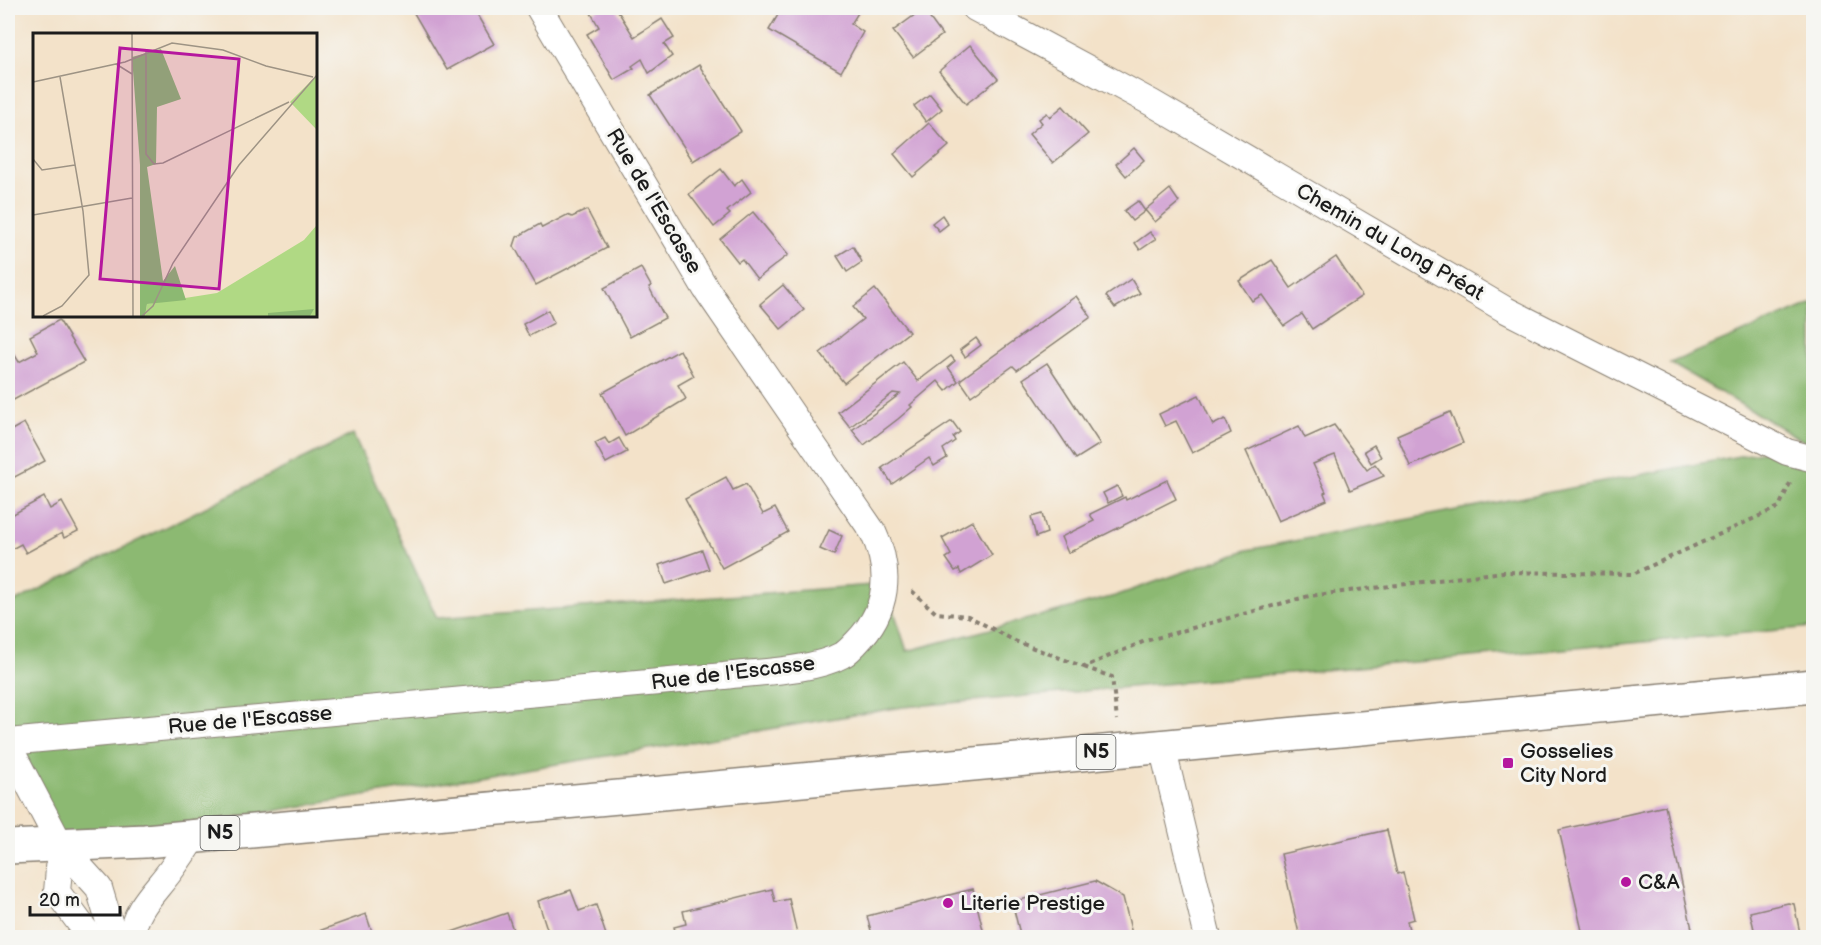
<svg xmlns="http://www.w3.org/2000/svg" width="1821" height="945" viewBox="0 0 1821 945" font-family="'Balsamiq Sans',sans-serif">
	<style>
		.forest { fill: #8cb972; stroke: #546a47; stroke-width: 1.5 }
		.building { fill: #d1a2d3 }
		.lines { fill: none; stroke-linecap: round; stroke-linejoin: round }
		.minor-casing { stroke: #887f72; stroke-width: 28 }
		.primary-casing { stroke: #887f72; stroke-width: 36 }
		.path { stroke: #887f72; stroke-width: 4; stroke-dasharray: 4.5 4.5; stroke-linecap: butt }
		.minor { stroke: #fff; stroke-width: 26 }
		.primary { stroke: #fff; stroke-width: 33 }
		.poi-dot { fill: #b5179e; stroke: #f6f6f2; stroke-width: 2 }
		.labels { text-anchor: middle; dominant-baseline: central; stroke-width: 6; stroke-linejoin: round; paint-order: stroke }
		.shield { fill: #f6f6f2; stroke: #5d5d5c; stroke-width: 1.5 }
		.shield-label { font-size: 20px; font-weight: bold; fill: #1c1c1c }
		.street-label { font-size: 21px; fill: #1c1c1c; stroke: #f6f6f2 }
		.poi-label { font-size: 21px; fill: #1c1c1c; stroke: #f6f6f2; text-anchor: start }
		.inset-road { fill: none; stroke: #9d9384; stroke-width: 1.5 }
		.view { fill: #b5179e; fill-opacity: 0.15; stroke: #b5179e; stroke-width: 3 }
		.inset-edge { fill: none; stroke: #1c1c1c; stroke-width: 3 }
	</style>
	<rect width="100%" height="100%" fill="#f6f6f2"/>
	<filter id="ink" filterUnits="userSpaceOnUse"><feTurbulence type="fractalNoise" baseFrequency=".0167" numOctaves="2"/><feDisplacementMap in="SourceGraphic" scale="12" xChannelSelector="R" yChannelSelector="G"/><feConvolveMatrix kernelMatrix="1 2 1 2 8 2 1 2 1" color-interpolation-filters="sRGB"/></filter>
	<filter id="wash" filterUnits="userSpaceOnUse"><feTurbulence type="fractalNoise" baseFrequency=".008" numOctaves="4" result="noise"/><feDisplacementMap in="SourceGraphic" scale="24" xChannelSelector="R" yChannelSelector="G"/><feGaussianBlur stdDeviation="1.35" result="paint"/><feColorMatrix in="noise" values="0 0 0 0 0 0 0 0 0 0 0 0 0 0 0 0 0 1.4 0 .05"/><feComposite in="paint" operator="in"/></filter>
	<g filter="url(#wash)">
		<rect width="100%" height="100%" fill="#f3e2c9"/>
		<polygon class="forest" points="1813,303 1813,627 903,707 61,846 8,710 8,605 353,434 437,618 885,584 907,651 1115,596 1247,550 1807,443 1670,363"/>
		<g id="blocks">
			<g class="building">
				<polygon points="411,8 473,8 494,44 447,70"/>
				<polygon points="600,8 616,8 634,37 662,19 674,38 664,44 672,56 649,73 642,59 632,66 634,68 614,80 587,34 599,27 591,13"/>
				<polygon points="782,8 861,8 851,24 863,32 841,72 769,30"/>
				<polygon points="923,9 942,35 913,57 893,31"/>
				<polygon points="970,45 998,79 966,104 939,71"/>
				<polygon points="699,65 741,131 693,161 650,95"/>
				<polygon points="930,94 942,109 926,122 914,106"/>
				<polygon points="1063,106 1088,134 1053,163 1029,134 1042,123 1039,119 1047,113 1050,117"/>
				<polygon points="929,123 949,146 913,177 894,154"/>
				<polygon points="1134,148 1144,160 1126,176 1116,164"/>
				<polygon points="721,169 734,186 742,179 751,192 727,211 730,214 714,227 689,194"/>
				<polygon points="1170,189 1179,202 1155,222 1145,210"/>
				<polygon points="1138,201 1145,211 1132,221 1124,211"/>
				<polygon points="587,210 607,248 536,285 514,246 517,237 540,224 542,228 567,215 572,217"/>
				<polygon points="753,212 788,255 757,279 742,259 738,262 720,239"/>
				<polygon points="942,215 948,224 939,231 932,223"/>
				<polygon points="1150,232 1156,239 1140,250 1135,243"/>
				<polygon points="853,246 862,262 847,272 837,256"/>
				<polygon points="1336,257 1362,296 1312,329 1302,314 1284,326 1262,295 1252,301 1239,281 1272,260 1291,288"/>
				<polygon points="641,268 651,286 649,287 665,318 630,337 604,288"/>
				<polygon points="1131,279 1140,293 1115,308 1106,296"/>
				<polygon points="783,285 804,310 781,329 760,304"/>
				<polygon points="875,289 909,332 844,383 820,353 863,319 853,307"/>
				<polygon points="1076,296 1091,317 1017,370 1013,366 971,396 960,380"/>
				<polygon points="548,310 554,323 529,336 523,324"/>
				<polygon points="59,320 84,362 8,403 8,348 10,347 19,362 38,352 30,336"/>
				<polygon points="976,338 981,345 965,357 960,350"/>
				<polygon points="680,350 694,376 678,385 686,399 625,436 602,393"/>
				<polygon points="951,356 955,361 948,367 958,381 946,391 938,381 910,405 912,407 898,419 864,445 852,430 900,394 893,393 850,427 838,412 903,362 918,381"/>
				<polygon points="1047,363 1100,444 1076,459 1023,379"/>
				<polygon points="1199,395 1213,425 1225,419 1231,433 1192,453 1176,421 1165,426 1159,414"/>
				<polygon points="1450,412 1463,443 1410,466 1397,435"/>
				<polygon points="952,421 960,432 953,437 955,441 943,449 947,458 934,466 929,458 892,484 882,468"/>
				<polygon points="24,423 45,461 9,480 8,476 8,432"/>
				<polygon points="1334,425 1367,470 1375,464 1384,476 1350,490 1335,455 1327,458 1313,464 1326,492 1324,493 1327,500 1278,521 1246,451 1299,426 1305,438"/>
				<polygon points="605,438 609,444 619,438 627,452 606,463 595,443"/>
				<polygon points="1374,445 1381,457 1371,463 1364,451"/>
				<polygon points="726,477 733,490 746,484 763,514 775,508 788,532 722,568 685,499"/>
				<polygon points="1167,480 1176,499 1068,553 1061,537 1094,521 1090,514 1125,497 1126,500"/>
				<polygon points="1117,486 1122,496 1108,503 1103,493"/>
				<polygon points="44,497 50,509 62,502 78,531 64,538 62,533 26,553 21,544 8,551 8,517"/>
				<polygon points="1042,514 1047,533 1036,537 1031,517"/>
				<polygon points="972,521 992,555 961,574 959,569 955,571 946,558 951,555 942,538"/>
				<polygon points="829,530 842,536 834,555 820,549"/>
				<polygon points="702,550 709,569 666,584 659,565"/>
				<polygon points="1665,806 1694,938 1581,938 1583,935 1559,830"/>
				<polygon points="1387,830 1397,874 1403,872 1414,919 1407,921 1411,938 1300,938 1281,854"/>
				<polygon points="1095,881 1123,897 1133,938 1021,938 1012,902"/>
				<polygon points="772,889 775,902 789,899 798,938 677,938 674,927 686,924 683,911"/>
				<polygon points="973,889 985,938 873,938 867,916"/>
				<polygon points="571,890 579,911 596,905 607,938 550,938 538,901"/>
				<polygon points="1788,903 1794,904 1801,938 1756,938 1750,912"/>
				<polygon points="507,913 516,938 437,938 437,937"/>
				<polygon points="366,914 374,938 302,938 302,937"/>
			</g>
		</g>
	</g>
	<g filter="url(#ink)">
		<use href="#blocks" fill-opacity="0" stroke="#887f72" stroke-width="1.5"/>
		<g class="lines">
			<defs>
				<g id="minor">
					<polyline points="975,8 1152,103 1506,310 1787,452 1814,459"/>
					<path d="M8,742L724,676C757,672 813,671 842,655C847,653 852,647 856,643C888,611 892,572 873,532L706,289L539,8"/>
					<polyline points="8,745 61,846 99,888 114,938"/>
					<polyline points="1162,746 1208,938"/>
					<polyline points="61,846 57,892 91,938"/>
					<path d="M131,938C135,908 154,893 171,870C179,859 187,847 195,835"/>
				</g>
				<polyline id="primary" points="8,847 145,841 1814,686"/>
			</defs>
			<use href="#minor" class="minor-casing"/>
			<use href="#primary" class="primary-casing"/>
			<g class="path">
				<polyline points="912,591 936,613 968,616 1015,641 1084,667 1145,641 1309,596 1503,572 1633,574 1779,507 1791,481"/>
				<polyline points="1084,667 1112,677 1117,720"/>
			</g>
			<use href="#minor" class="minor"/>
			<use href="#primary" class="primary"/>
		</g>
	</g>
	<g class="poi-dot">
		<rect x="1502" y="757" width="12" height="12" rx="3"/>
		<circle cx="1626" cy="882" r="6"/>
		<circle cx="948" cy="903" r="6"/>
	</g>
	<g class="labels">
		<g class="shield">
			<rect x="1076.5" y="735" width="39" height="34" rx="4.5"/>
			<rect x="200.5" y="816" width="39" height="34" rx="4.5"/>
		</g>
		<g class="shield-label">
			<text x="1096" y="752">N5</text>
			<text x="220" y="833">N5</text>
		</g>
		<g class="street-label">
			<text transform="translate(654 201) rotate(59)">Rue de l'Escasse</text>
			<text transform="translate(1390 242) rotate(30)">Chemin du Long Préat</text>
			<text transform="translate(733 673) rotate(-7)">Rue de l'Escasse</text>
			<text transform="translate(250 720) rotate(-5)">Rue de l'Escasse</text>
		</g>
		<g class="poi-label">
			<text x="1520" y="751">Gosselies<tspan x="1520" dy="24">City Nord</tspan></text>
			<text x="1638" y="882">C&amp;A</text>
			<text x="960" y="903">Literie Prestige</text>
		</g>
	</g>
	<g transform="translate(33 33)">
		<rect width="284" height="284" fill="#f3e2c9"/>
		<path d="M283,43V96L257,69ZM283,193V283H112L114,271L184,260L271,207Z" fill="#b0d984"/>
		<path d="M128,16L148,66L124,74L123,131L114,134L130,248L142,233L153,267L114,271L112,283H107V132L99,24ZM281,276L277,283H235V280Z" fill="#8cb972"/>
		<path class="inset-road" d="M99,0L100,283M113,18V121L121,131L130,130L256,69M83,31L99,41M0,49L92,29L139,10L190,17L233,33L280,44M0,126L9,137L42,132M0,182L99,165M10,283L29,273L56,242L50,178L27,44M109,283L120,273L140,230L206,132L284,42"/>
		<path class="view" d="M87,15L206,26L186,256L67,246Z"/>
		<rect width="284" height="284" class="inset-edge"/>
	</g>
	<rect width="1821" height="945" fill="none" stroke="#f6f6f2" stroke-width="30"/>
	<path d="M30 906v9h90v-9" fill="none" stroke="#1c1c1c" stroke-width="3"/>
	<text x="39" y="906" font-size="18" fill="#1c1c1c" stroke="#f6f6f2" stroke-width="4.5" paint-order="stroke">20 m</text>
</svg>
